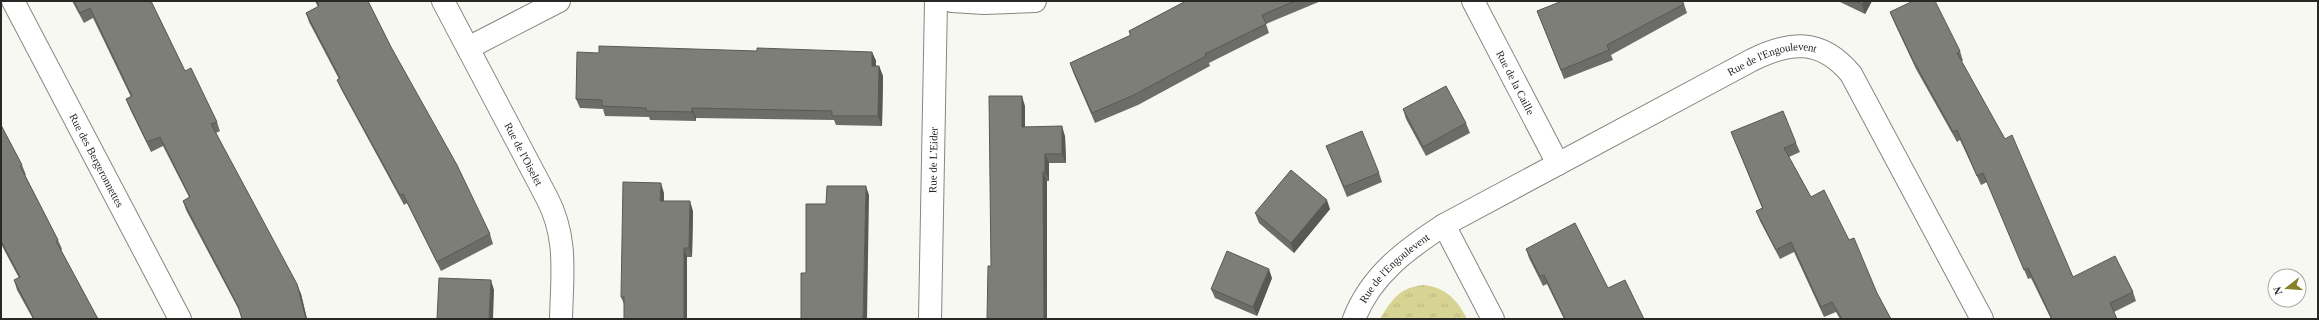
<svg xmlns="http://www.w3.org/2000/svg" width="2319" height="320" viewBox="0 0 2319 320" font-family="Georgia,serif">
	<style>
		.grass { fill: url(#grass-tufts) }
		.lines { fill: none; stroke-linecap: round; stroke-linejoin: round }
		.minor-casing { stroke: #868682; stroke-width: 24 }
		.minor { stroke: #fff; stroke-width: 22 }
		.wall { fill: #6c6c68 }
		.shaded-wall { fill: #585855 }
		.building { fill: #7e7e79; stroke: #585855 }
		.labels { text-anchor: middle; dominant-baseline: central; stroke-width: 3; stroke-linejoin: round; paint-order: stroke }
		.street-label { font-size: 11px; fill: #282826; stroke: #fff }
	</style>
	<defs>
		<pattern id="grass-tufts" width="24" height="20" patternUnits="userSpaceOnUse"><rect width="24" height="20" fill="#d7d392"/><path d="M3 7l-1-3M5 7V3M7 7l1-3M15 17l-1-3M17 17v-4M19 17l1-3" fill="none" stroke="#b9b57e"/></pattern>
	</defs>
	<rect width="100%" height="100%" fill="#f8f8f3"/>
	<path class="grass" d="M1424,285C1447,288 1457,300 1467,319H1380C1392,299 1400,287 1424,285Z"/>
	<g class="lines">
		<defs>
			<g id="minor">
				<path id="s1" d="M13,1L180,319"/>
				<path id="s2" d="M443,1L547,198C568,238 562,275 561,319"/>
				<polyline points="952,1 984,3 1035,1"/>
				<path id="s3" d="M1473,1L1558,164"/>
				<polyline points="468,48 559,1"/>
				<polyline points="1444,225 1493,319"/>
				<path id="s4" d="M930,319L936,1"/>
				<path id="s5" d="M1354,319C1371,275 1407,249 1444,225L1752,60C1790,41 1821,38 1851,74L1982,319"/>
			</g>
		</defs>
		<use href="#minor" class="minor-casing"/>
		<use href="#minor" class="minor"/>
	</g>
	<g class="wall">
		<polygon points="72,1 151,1 185,71 217,122 220,131 216,133 301,294 307,319 242,319 240,312 186,210 183,201 189,197 163,146 151,152 130,109 126,99 131,97 93,18 84,23"/>
		<polygon points="315,1 368,1 391,47 490,234 493,244 441,271 407,203 404,205 341,89 337,80 339,79 309,22 306,13 318,7"/>
		<polygon points="1186,1 1321,1 1266,24 1269,33 1209,63 1210,66 1138,105 1095,123 1073,72 1070,63 1130,36 1129,31"/>
		<polygon points="1838,1 1872,1 1865,14"/>
		<polygon points="1684,4 1687,13 1611,55 1613,60 1564,79 1537,11"/>
		<polygon points="1890,12 1960,51 1963,61 1961,61 2073,277 2133,292 2136,301 2114,312 2117,319 2051,319 2031,278 2028,279 1987,182 1981,185 1960,140 1957,142 1916,69 1894,22"/>
		<polygon points="757,51 872,52 876,61 876,66 879,66 883,76 882,126 836,125 834,120 696,118 696,121 650,120 649,117 605,116 603,109 580,108 576,99"/>
		<polygon points="1025,106 1025,127 1065,136 1066,163 1049,163 1049,181 1047,181 1047,319 987,319"/>
		<polygon points="1403,109 1466,123 1470,133 1426,156 1406,119"/>
		<polygon points="1,125 22,165 26,175 25,175 58,240 62,249 61,250 98,319 33,319 17,290 14,280 19,278 1,244"/>
		<polygon points="1731,132 1796,143 1800,152 1789,157 1811,197 1849,240 1877,293 1891,319 1840,319 1836,312 1824,317 1794,252 1780,259 1760,221 1756,211 1762,208"/>
		<polygon points="1326,146 1379,173 1382,182 1347,197"/>
		<polygon points="664,193 664,201 693,211 692,257 687,257 624,304 621,297"/>
		<polygon points="1330,209 1294,253 1259,223 1255,213"/>
		<polygon points="1526,249 1608,288 1644,319 1564,319 1547,284 1543,286 1529,258"/>
		<polygon points="1272,278 1257,316 1215,298 1211,289"/>
	</g>
	<g class="shaded-wall">
		<polygon points="1864,1 1872,1 1865,14 1862,4"/>
		<polygon points="872,52 876,61 876,75 872,66"/>
		<polygon points="879,66 883,76 882,126 878,116"/>
		<polygon points="1022,96 1025,106 1025,136 1022,127"/>
		<polygon points="692,108 696,118 696,121 692,112"/>
		<polygon points="1062,126 1065,136 1066,163 1062,154"/>
		<polygon points="1045,154 1049,163 1049,181 1045,172"/>
		<polygon points="1043,172 1047,181 1047,319 1044,319"/>
		<polygon points="661,183 664,193 663,211 660,201"/>
		<polygon points="866,186 869,195 867,319 863,319"/>
		<polygon points="1327,200 1330,209 1294,253 1291,243"/>
		<polygon points="690,201 693,211 692,257 689,248"/>
		<polygon points="684,248 687,257 687,319 684,319"/>
		<polygon points="1269,269 1272,278 1257,316 1253,307"/>
		<polygon points="491,280 494,290 493,319 489,319"/>
		<polygon points="297,284 301,294 307,319 306,319"/>
	</g>
	<g class="building">
		<polygon points="74,1 151,1 185,71 191,68 217,122 211,124 297,284 306,319 242,319 238,306 183,201 190,197 160,137 147,142 126,99 132,96 90,8 80,13"/>
		<polygon points="317,1 368,1 391,47 457,165 490,234 437,262 403,194 400,195 337,80 340,78 306,13 319,6"/>
		<polygon points="1186,1 1295,1 1262,15 1266,24 1205,54 1206,56 1134,95 1092,113 1070,63 1131,35 1129,31"/>
		<polygon points="1562,1 1682,1 1684,4 1607,45 1609,50 1561,70 1537,11"/>
		<polygon points="1855,1 1864,1 1862,4"/>
		<polygon points="1913,1 1935,1 1960,51 1957,53 2005,139 2012,135 2073,277 2115,256 2133,292 2110,303 2117,319 2052,319 2028,268 2024,270 1983,173 1977,176 1957,130 1953,132 1913,60 1890,12"/>
		<polygon points="599,46 757,51 757,48 872,52 872,66 879,66 878,116 832,116 832,111 692,108 692,112 646,111 646,108 602,106 602,100 576,99 577,52 599,53"/>
		<polygon points="1446,86 1466,123 1423,147 1403,109"/>
		<polygon points="989,96 1022,96 1022,127 1062,126 1062,154 1045,154 1045,172 1043,172 1044,319 987,319 988,266 991,266"/>
		<polygon points="1783,111 1796,143 1784,148 1811,197 1824,190 1849,240 1854,238 1877,293 1891,319 1842,319 1832,302 1821,307 1791,242 1776,250 1756,211 1763,208 1731,132"/>
		<polygon points="1,125 22,165 20,166 58,240 56,241 98,319 34,319 14,280 20,277 1,241"/>
		<polygon points="1362,131 1379,173 1344,187 1326,146"/>
		<polygon points="1291,170 1327,200 1291,243 1255,213"/>
		<polygon points="623,182 661,183 660,201 690,201 689,248 684,248 684,319 624,319 624,297 621,297"/>
		<polygon points="827,186 866,186 863,319 801,319 801,273 806,273 806,204 826,204"/>
		<polygon points="1575,223 1608,288 1625,280 1644,319 1565,319 1544,275 1540,276 1526,249"/>
		<polygon points="1227,251 1269,269 1253,307 1211,289"/>
		<polygon points="439,278 491,280 489,319 437,319"/>
	</g>
	<g class="labels">
		<g class="street-label">
			<text stroke="none"><textPath href="#s5" startOffset="502">Rue de l'Engoulevent</textPath></text>
			<text stroke="none"><textPath href="#s3" startOffset="92">Rue de la Caille</textPath></text>
			<text stroke="none"><textPath href="#s2" startOffset="173">Rue de l'Oiselet</textPath></text>
			<text stroke="none"><textPath href="#s1" startOffset="180">Rue des Bergeronnettes</textPath></text>
			<text stroke="none"><textPath href="#s4" startOffset="159">Rue de L'Eider</textPath></text>
			<text stroke="none"><textPath href="#s5" startOffset="66">Rue de l'Engoulevent</textPath></text>
		</g>
	</g>
	<rect width="2319" height="320" fill="none" stroke="#282826" stroke-width="4"/>
	<g transform="translate(2287 288) rotate(253)"><circle r="19" fill="#ffffff" stroke="#a9a9a8"/>
	<path d="M0-3L7 15L0 10L-7 15Z" fill="#888129"/>
	<text y="-6" font-size="11" font-weight="bold" text-anchor="middle" fill="#282826">N</text>
	</g>
</svg>
